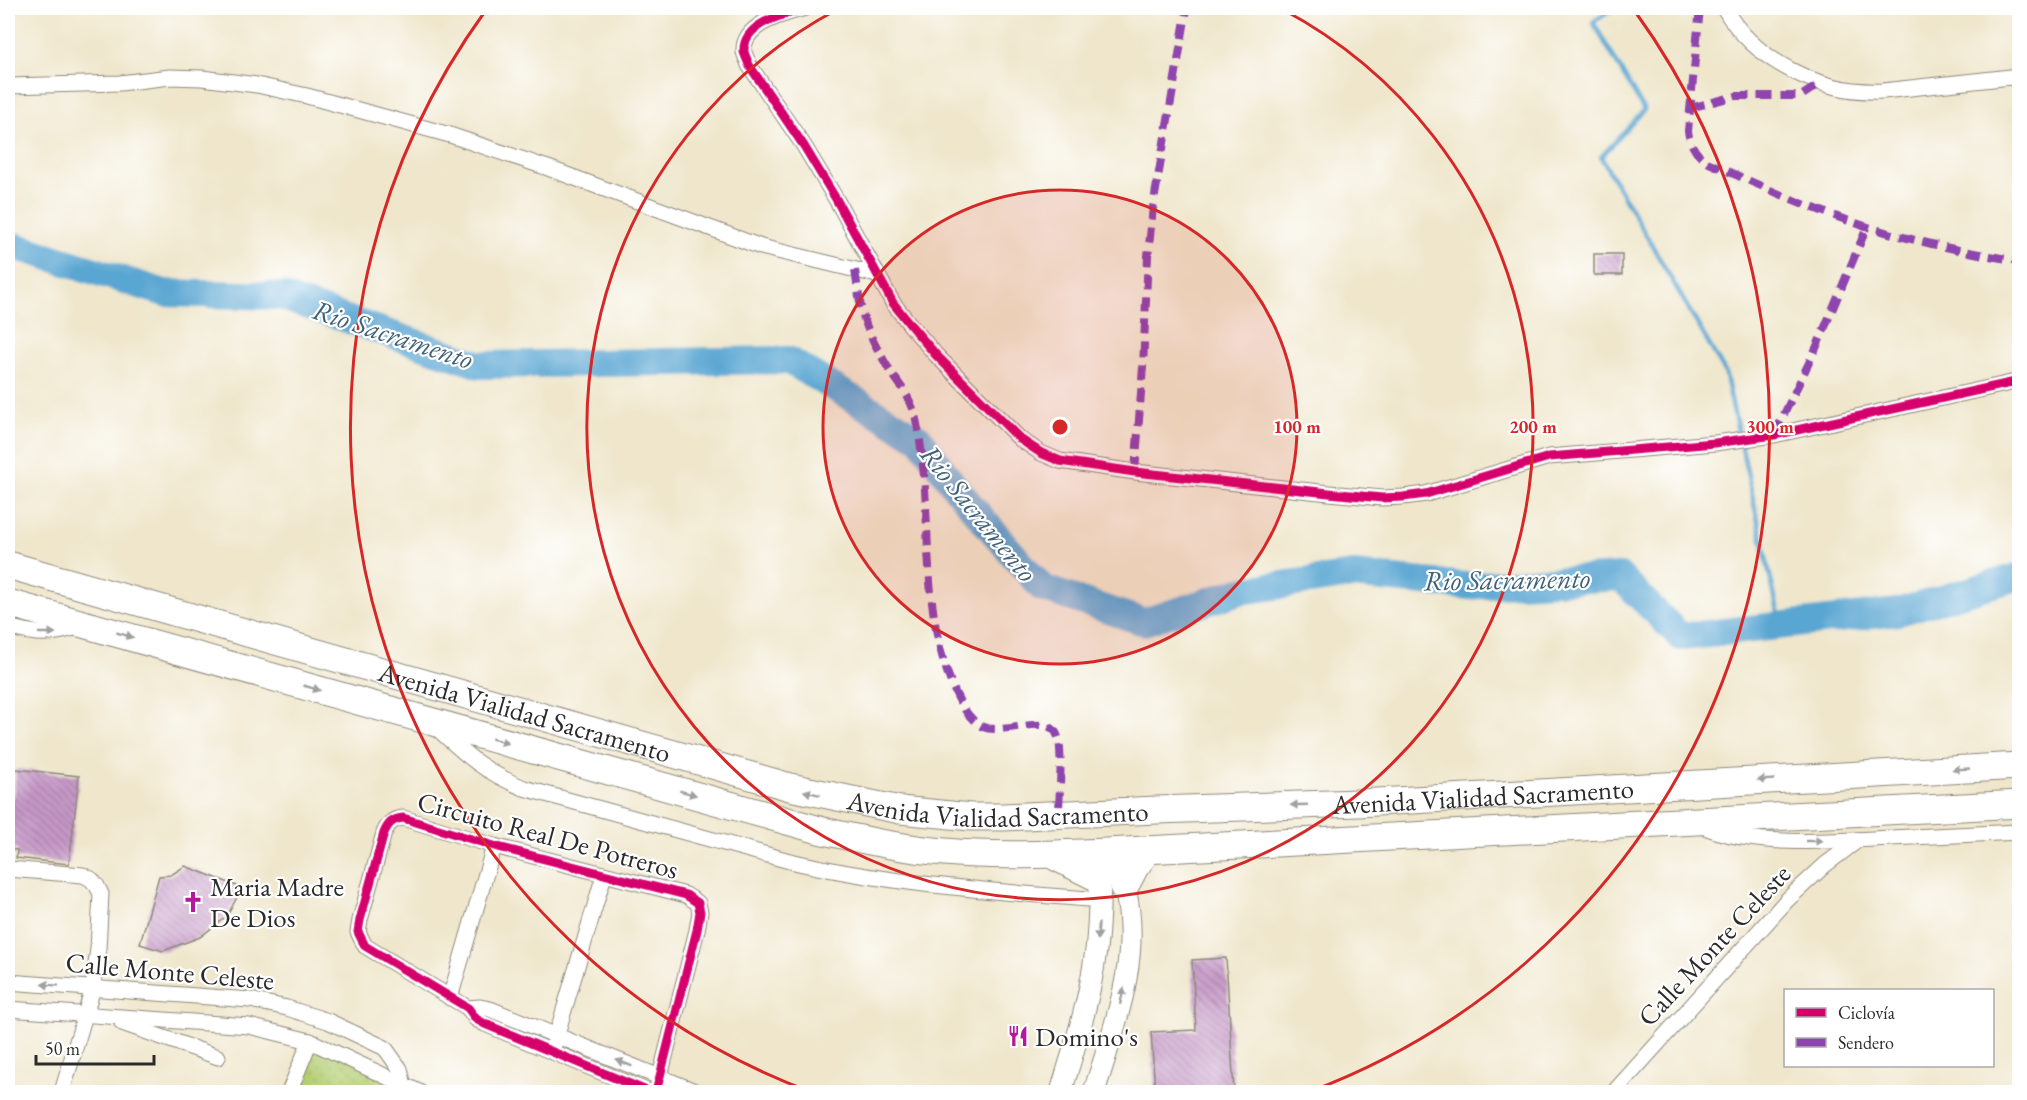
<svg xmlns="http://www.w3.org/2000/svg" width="2027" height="1100" viewBox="0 0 2027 1100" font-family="'EB Garamond',serif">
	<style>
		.park { fill: url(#park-dots); stroke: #707c4f; stroke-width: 1.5 }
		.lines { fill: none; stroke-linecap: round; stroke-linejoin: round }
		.stream { stroke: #5aa6d2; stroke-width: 4.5 }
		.river { stroke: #5aa6d2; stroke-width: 28 }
		.building { fill: url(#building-back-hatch) }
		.street-casing { stroke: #8d887b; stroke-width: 17 }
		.secondary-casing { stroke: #8d887b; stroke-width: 23 }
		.highway-casing { stroke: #8d887b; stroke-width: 29 }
		.street { stroke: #fff; stroke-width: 15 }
		.secondary { stroke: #fff; stroke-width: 21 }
		.highway { stroke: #fff; stroke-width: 27 }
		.quiet { stroke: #8e44ad; stroke-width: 8; stroke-dasharray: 15 8; stroke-linecap: butt }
		.cycleway-casing { stroke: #fff; stroke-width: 13 }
		.cycleway { stroke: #d6006c; stroke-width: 9 }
		.oneway { fill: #a0a0a0 }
		.ring { fill: none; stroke: #d62828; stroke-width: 3 }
		.labels { text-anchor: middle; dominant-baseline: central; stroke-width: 4.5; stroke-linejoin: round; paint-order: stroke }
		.street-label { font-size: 27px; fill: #2b2b2b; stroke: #fff }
		.poi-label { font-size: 27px; fill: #2b2b2b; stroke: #fff; text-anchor: start }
		.water-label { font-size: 28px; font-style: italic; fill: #406276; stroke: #fff }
		.centre { fill: #d62828; stroke: #fff; stroke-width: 3 }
		.ring-label { font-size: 18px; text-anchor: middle; font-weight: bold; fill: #d62828; stroke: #fff; stroke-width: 4.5; stroke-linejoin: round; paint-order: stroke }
	</style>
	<defs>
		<pattern id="park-dots" width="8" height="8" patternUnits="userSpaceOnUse" patternTransform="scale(1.5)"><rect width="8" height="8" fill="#b4ce73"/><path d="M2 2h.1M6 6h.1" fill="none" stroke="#9bb164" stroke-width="1.8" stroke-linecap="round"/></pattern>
		<pattern id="building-back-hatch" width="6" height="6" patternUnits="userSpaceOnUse" patternTransform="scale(1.5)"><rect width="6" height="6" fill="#c698c7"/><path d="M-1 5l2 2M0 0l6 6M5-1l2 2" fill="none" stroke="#a17ca2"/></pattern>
	</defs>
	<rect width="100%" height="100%" fill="#fff"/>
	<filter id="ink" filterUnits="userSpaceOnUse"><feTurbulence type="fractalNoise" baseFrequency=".0167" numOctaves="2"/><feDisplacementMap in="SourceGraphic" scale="12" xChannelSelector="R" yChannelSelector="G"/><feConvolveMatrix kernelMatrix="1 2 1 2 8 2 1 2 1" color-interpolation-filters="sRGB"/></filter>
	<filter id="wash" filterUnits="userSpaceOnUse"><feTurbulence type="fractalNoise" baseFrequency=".008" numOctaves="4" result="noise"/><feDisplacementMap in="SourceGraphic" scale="24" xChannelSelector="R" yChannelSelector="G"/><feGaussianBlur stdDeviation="1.35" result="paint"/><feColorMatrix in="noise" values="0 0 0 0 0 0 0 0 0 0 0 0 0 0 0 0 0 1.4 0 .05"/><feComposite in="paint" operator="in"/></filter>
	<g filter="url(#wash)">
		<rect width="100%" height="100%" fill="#efe6cb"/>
		<polygon class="park" points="311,1039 422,1092 290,1092"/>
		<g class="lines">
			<polyline class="stream" points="1615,8 1593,22 1644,110 1601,157 1725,372 1781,625"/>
			<polyline class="river" points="8,244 165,293 280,296 480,365 788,360 920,439 955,487 1042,588 1144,622 1240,591 1352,575 1466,586 1620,577 1681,637 1898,612 2020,576"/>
		</g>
		<g id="blocks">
			<g class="building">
				<rect x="1594" y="254" width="28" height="21"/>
				<polygon points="16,769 79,776 69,864 16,858 17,850 8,849 8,798 13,799"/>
				<polygon points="185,866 242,888 227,916 200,937 163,951 140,944 159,876 171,875"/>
				<polygon points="1226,958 1234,1092 1200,1092 1199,1089 1155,1092 1151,1032 1196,1030 1192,960"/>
			</g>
		</g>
	</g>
	<g filter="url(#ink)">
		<use href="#blocks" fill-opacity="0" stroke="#8d887b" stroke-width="1.5"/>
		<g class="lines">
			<defs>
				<g id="street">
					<path d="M805,8C785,14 742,23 744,52C745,56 748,61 749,65L804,146L836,199L893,303L912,327L936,355L1020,439L1041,453L1060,461L1135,472L1329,493L1382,498L1403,497L1426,494L1549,457L1715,443L1774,435L2020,381"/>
					<path d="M1724,8C1755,62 1822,94 1883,91L2020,76"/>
					<polyline points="8,86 120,83 170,77 202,78 257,85 307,96 450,135 548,168 761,247 877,275"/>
					<path d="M8,627C36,635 52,636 80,626"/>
					<path d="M437,728C468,757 485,772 524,788L786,860C889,885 994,891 1099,900"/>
					<path d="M1703,826C1750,848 1839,841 1890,838C1933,836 1977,834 2020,832"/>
					<polyline points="8,869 83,875 91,879 97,886 101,894 98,949 93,988 62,1092"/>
					<polyline points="8,982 250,1000 287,1008 328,1021 385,1048 400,1069 404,1086"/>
					<polyline points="450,998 494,846"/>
					<polyline points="468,1008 480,1007 490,1009 697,1092"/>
					<polyline points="8,1009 249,1026 310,1041 419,1092"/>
					<polyline points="122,1023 218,1057"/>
					<polyline points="554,1044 604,875"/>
					<polyline points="289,1092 310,1041"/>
					<path d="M649,1092L485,1024L476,1019L468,1008L365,946L358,932L360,920L384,833C388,824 392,819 403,818L494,846L686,895L698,903L700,912L697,930L656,1092"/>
					<polyline points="1614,1092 1787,900 1825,865 1858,840"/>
				</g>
				<g id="secondary">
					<path d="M1061,1092C1074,1048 1089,1003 1095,957C1100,926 1098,895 1102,864"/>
					<path d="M1094,1092C1114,1028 1142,957 1125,889C1121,875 1113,864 1106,852"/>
				</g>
				<g id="highway">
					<path id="s1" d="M8,565L790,787L900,810L971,817H1003L1157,810L1359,803L2020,766"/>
					<path d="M8,603L823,831C864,840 904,849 945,852C999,857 1052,854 1106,852L2020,804"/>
					<polyline points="1056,857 1100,879"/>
					<polyline points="1124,888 1135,867 1148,850"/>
				</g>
			</defs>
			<use href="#street" class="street-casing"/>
			<use href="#secondary" class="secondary-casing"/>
			<use href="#highway" class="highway-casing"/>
			<use href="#street" class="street"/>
			<use href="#secondary" class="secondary"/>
			<use href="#highway" class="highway"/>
			<g class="quiet">
				<path d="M1700,8L1688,131C1690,145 1695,153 1707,162C1759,185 1812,210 1868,227C1918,242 1968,253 2020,261"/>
				<polyline points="1690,108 1736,96 1801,96 1821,83"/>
				<path d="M855,270C858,289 860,310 867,327C872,340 879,352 886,364C896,381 910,395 915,415C936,505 916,605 955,692C961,705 970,721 983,727C1006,736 1050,711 1058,737C1063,752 1059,797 1059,814"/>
				<polyline points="1774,435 1817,346 1867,227"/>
				<polyline points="1135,472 1143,367 1148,256 1153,207 1187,8"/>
			</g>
			<defs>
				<g id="cycleway">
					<path d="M805,8C785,14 742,23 744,52C745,56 748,61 749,65L804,146L836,199L893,303L912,327L936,355L1020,439L1041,453L1060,461L1135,472L1329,493L1382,498L1403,497L1426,494L1549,457L1715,443L1774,435L2020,381"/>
					<path d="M649,1092L485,1024L476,1019L468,1008L365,946L358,932L360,920L384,833C388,824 392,819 403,818L494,846L686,895L698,903L700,912L697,930L656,1092"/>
				</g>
			</defs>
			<use href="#cycleway" class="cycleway-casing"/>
			<use href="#cycleway" class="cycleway"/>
		</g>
		<defs><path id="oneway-solid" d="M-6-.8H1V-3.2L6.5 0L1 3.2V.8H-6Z" transform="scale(1.5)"/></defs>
		<g class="oneway">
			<use href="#oneway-solid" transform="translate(47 633)"/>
			<use href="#oneway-solid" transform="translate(125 635) rotate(16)"/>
			<use href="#oneway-solid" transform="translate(312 688) rotate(16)"/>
			<use href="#oneway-solid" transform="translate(500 741) rotate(16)"/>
			<use href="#oneway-solid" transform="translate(1961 769) rotate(177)"/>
			<use href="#oneway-solid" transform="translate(1766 780) rotate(177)"/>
			<use href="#oneway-solid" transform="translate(688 793) rotate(15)"/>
			<use href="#oneway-solid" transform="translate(812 793) rotate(-166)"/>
			<use href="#oneway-solid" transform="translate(1299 805) rotate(178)"/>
			<use href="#oneway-solid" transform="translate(1814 841)"/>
			<use href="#oneway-solid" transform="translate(1098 931) rotate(93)"/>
			<use href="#oneway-solid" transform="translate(50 985) rotate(-176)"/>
			<use href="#oneway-solid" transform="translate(1122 996) rotate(-77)"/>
			<use href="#oneway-solid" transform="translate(624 1063) rotate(-158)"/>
		</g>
	</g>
	<circle cx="1060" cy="427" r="237" fill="#d62828" fill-opacity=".12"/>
	<g class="ring">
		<circle cx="1060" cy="427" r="237"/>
		<path d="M1282 9A473 473 0 1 1 838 9"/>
		<path d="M811 1092A710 710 0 0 1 486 10M1634 10A710 710 0 0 1 1309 1092"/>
	</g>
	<defs>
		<symbol id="church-bare" viewBox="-9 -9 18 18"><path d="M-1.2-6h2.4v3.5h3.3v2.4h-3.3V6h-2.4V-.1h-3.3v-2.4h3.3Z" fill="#b5179e" stroke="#fff" stroke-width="2.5" paint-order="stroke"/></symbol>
		<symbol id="restaurant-bare" viewBox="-9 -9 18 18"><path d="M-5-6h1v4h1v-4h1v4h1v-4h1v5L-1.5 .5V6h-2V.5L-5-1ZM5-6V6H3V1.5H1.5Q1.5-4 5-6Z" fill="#b5179e" stroke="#fff" stroke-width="2.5" paint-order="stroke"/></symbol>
	</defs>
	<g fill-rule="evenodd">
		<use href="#church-bare" x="178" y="887" width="30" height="30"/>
		<use href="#restaurant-bare" x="1003" y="1021" width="30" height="30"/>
	</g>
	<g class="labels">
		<g class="street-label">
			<text stroke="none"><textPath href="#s1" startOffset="537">Avenida Vialidad Sacramento</textPath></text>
			<text stroke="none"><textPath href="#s1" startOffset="1509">Avenida Vialidad Sacramento</textPath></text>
			<text stroke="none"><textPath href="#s1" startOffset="1023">Avenida Vialidad Sacramento</textPath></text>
			<text transform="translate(548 835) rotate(15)">Circuito Real De Potreros</text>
			<text transform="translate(1714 945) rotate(-47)">Calle Monte Celeste</text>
			<text transform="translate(170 971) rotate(5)">Calle Monte Celeste</text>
		</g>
		<g class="poi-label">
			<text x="210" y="886">Maria Madre<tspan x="210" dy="31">De Dios</tspan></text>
			<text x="1035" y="1036">Domino's</text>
		</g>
		<g class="water-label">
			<text transform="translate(393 334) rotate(18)">Rio Sacramento</text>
			<text transform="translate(979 513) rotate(51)">Rio Sacramento</text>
			<text transform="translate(1507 579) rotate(-1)">Rio Sacramento</text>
		</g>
	</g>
	<circle cx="1060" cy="427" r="9" class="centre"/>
	<g class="ring-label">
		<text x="1297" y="433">100 m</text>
		<text x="1533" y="433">200 m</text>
		<text x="1770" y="433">300 m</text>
	</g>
	<rect width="2027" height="1100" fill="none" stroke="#fff" stroke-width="30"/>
	<rect x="1784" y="989" width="210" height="78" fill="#ffffff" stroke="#aaaaaa" stroke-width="1.5"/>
	<rect x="1796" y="1008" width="30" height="9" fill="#d6006c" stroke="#aaaaaa" stroke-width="1.5"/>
	<text x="1838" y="1019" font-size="18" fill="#2b2b2b">Ciclovía</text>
	<rect x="1796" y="1038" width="30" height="9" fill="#8e44ad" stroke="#aaaaaa" stroke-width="1.5"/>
	<text x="1838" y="1049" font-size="18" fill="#2b2b2b">Sendero</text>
	<path d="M36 1055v9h118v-9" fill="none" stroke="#2b2b2b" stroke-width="3"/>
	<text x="45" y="1055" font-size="18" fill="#2b2b2b" stroke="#ffffff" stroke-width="4.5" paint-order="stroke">50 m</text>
</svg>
